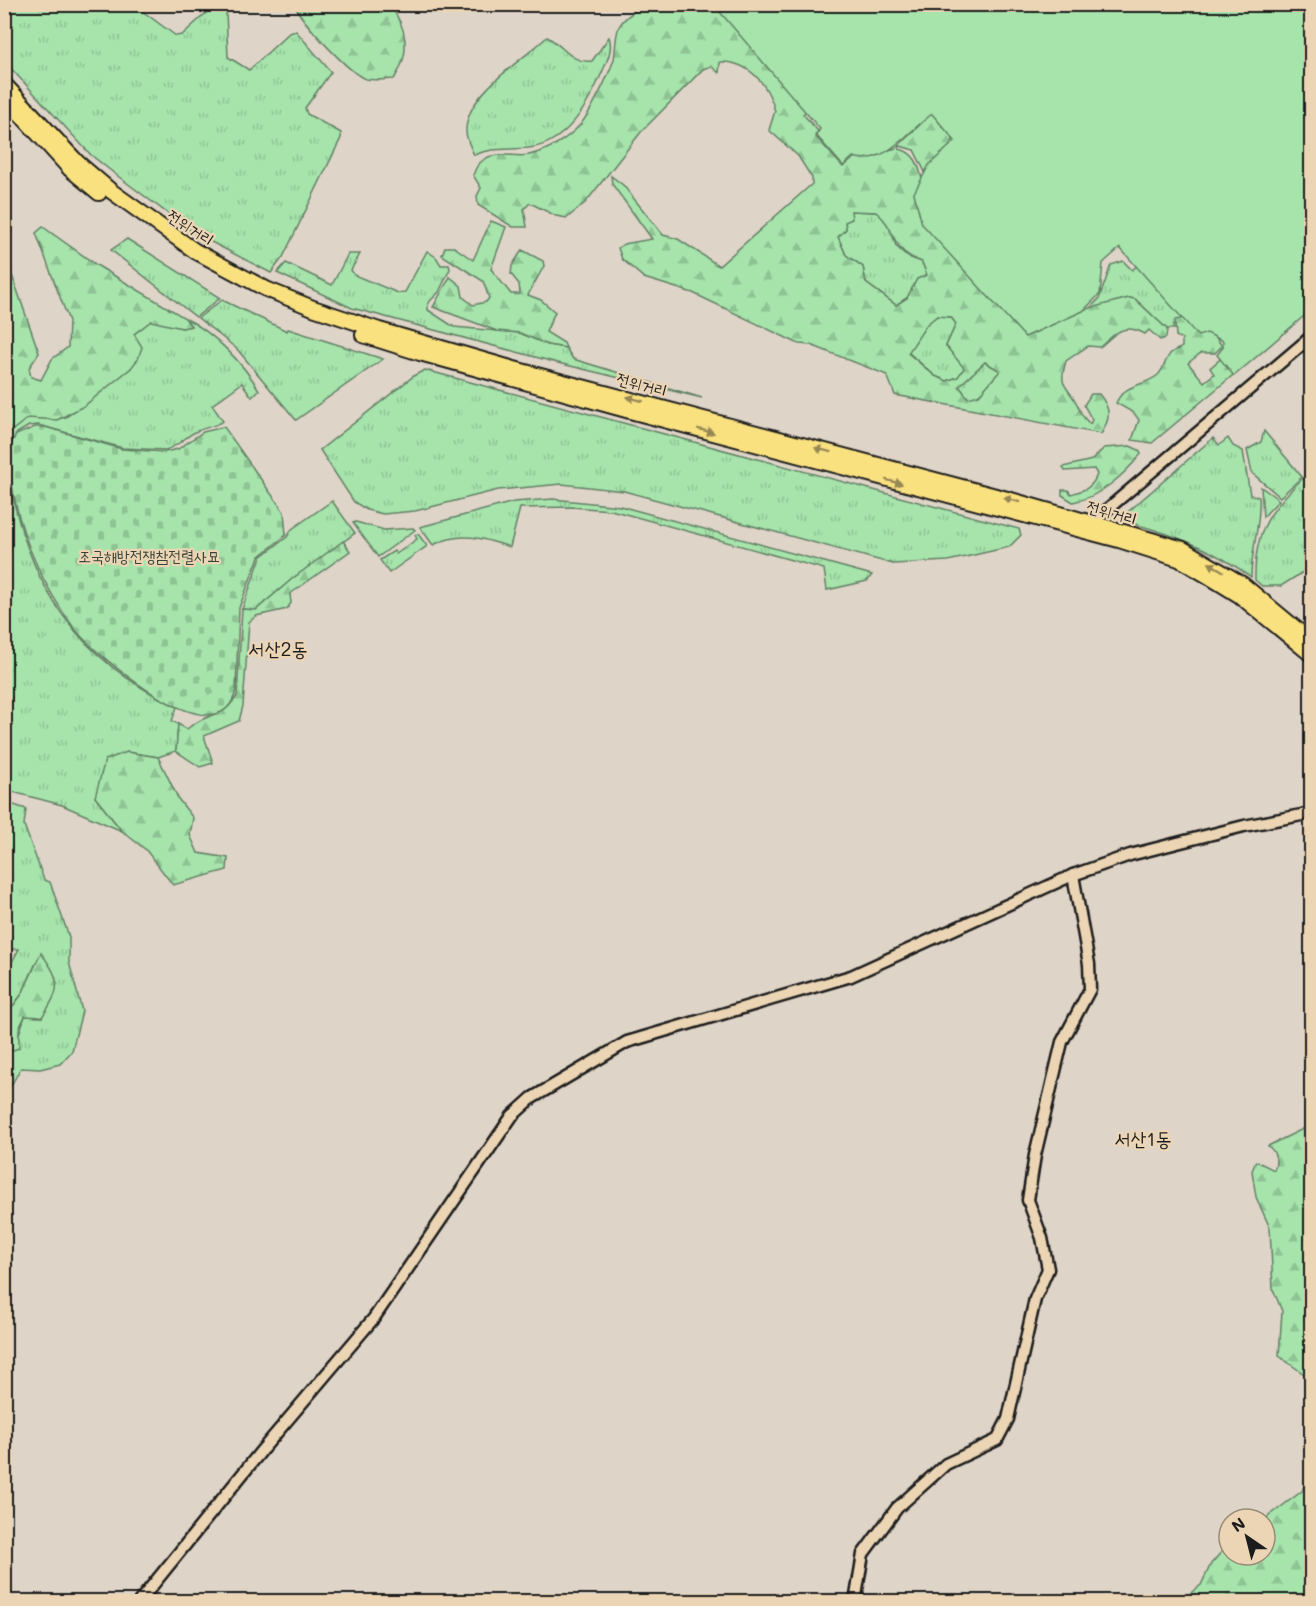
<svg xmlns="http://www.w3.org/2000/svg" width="1316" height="1606" viewBox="0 0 1316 1606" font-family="Mali,'Poor Story',sans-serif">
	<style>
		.grass { fill: url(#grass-tufts); stroke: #618064; stroke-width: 1.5 }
		.forest { fill: url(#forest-firs); stroke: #618064; stroke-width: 1.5; fill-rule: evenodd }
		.cemetery { fill: url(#cemetery-stones); stroke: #618064; stroke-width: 1.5 }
		.park { fill: #a6e4ac; stroke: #618064; stroke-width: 1.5 }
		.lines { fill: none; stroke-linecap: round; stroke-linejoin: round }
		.minor-casing { stroke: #1c1c1c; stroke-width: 15 }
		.major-casing { stroke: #1c1c1c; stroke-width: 18 }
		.minor { stroke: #ebd5b4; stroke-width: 10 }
		.major { stroke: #fae180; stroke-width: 14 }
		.oneway { fill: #968853 }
		.labels { text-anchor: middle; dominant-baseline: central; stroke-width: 4.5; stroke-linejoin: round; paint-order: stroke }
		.street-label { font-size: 16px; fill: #1c1c1c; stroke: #ebd5b4 }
		.park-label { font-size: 16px; fill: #384439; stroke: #ebd5b4 }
		.quarter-label { font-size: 20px; fill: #1c1c1c; stroke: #ebd5b4 }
	</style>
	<defs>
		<pattern id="grass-tufts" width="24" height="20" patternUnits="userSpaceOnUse" patternTransform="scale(1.5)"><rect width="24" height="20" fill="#a6e4ac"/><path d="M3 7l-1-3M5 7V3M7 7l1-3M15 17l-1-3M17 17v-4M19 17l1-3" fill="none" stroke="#8ec393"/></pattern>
		<pattern id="forest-firs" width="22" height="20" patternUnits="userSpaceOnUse" patternTransform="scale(1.5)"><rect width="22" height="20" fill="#a6e4ac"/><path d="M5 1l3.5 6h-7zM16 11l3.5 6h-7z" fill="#8ec393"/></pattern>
		<pattern id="cemetery-stones" width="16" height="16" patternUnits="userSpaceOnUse" patternTransform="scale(1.5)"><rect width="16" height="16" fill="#a6e4ac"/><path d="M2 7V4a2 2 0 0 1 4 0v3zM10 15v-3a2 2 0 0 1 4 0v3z" fill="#8ec393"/></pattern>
	</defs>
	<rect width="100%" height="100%" fill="#dfd4c8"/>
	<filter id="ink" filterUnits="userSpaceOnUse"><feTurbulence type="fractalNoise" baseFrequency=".0167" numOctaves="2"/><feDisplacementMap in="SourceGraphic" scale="12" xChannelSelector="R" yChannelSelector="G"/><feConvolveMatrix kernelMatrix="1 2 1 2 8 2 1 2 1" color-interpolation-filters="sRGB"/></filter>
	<g filter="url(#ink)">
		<g class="grass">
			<polygon points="5,4 134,5 176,36 182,35 215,5 236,5 226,12 228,57 249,70 289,33 296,31 331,72 305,108 307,114 341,133 341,138 283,257 271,273 194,233 115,174 91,155 5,62"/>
			<path d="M547,37C563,45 571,64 592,61L609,37C614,50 605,65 600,77C587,107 564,145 528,148C508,150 492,147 474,155C471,147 465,138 466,129C468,92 522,61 547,37Z"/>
			<polygon points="851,211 876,212 888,221 896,246 908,257 922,262 927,275 917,279 907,298 896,305 866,283 863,267 846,255 838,237 846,229 845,222"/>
			<polygon points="127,239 220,298 196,317 111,250"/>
			<polygon points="427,251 436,257 441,265 449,265 450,269 439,292 428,303 428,310 454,327 520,333 548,345 566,348 573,359 702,398 554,362 352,308 277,273 286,263 332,285 348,254 360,254 351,270 354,275 398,293 405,292"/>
			<polygon points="1123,261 1132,270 1139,264 1227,333 1218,338 1203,319 1173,325 1174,329 1167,329 1135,299 1129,298 1089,309 1099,299 1111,265"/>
			<polygon points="222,300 287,331 288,329 383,359 296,420 237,349 198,318"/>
			<polygon points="937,316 951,317 956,324 946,346 965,368 958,377 947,381 935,376 908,352 926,324"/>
			<path d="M185,318C213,332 243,363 259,390L252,397L242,383L212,405L223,421C214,427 205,427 195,432C185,437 177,447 165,450L123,448L38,425L29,426L17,433L5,456V436C11,431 19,421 28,418C39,415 53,422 66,417L131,368L134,334L152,320L182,328L191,326Z"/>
			<path d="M985,362L1001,371C990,379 983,398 968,398L959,386Z"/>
			<polygon points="425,370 1019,529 1021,535 1009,547 948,561 893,564 624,491 562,484 498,490 415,511 383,514 367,510 354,502 320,450 415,375"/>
			<polygon points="1264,431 1302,477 1280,497 1252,473 1247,450 1261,442"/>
			<path d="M1213,438L1219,445L1228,438L1233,446L1243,451L1250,495L1259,497C1261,526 1251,549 1251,577C1213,549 1173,534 1127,522L1122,517Z"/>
			<path d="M1303,478L1311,488V567L1281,586H1262L1255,580C1254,530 1271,509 1303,478Z"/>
			<path d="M9,479C29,587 77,659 177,707L172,721L178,724L176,751L158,757L127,752L95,797L122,831L62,805L5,790L4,480Z"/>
			<polygon points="1261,487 1279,500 1263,517"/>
			<path d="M553,499L620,506L872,575L867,581L827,590L824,569L611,510L571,507L520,508L510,547C482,538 461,531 433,545L420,527L514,502Z"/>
			<polygon points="332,501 355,533 292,579 256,610 242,609 261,557 287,537 292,529"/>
			<polygon points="356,522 384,530 413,528 415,530 378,557 353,523"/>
			<polygon points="418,534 427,546 389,573 380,560 394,551 396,554 399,552 417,539 415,535"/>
			<polygon points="5,802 26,809 24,825 44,880 50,882 69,937 69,962 82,1011 72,1051 60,1064 40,1069 21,1068 5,1096 5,1053 17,1040 25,1016 42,1017 35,965 22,994 5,1017 5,975 19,949 5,949"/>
		</g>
		<g class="forest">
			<path d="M295,5H334L347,8L353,5H389C408,27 411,54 394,79C386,79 375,81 366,79C351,75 298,18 295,5Z"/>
			<path d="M647,5H734L816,102L803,114L818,131L815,136L843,167L858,155L874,154L896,148L938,107L957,131L942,162L927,176L914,150L900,146L899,149C918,153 919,169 924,186L1079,311L1129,298L1135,299L1167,329L1166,338L1160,340L1149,330L1145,334C1123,322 1115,334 1100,347L1088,346L1066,361C1058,388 1066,383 1077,404C1081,413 1082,417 1090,424L1092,420L1084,405L1091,394H1099C1111,409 1111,418 1101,434L895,395L887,375L811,345L799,344L693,293L644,278L622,259L618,248L624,244L652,239L612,184L611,176L623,185L663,235L678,239L719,266L812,184V178L798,156L769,130L775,111C768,84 749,61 720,62L719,73L711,66L703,69L641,132L586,202L567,218L556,216L530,203L524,209L527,227H513L478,205L477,196L481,188L473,175C484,144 511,159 529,155C548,151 567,139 580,125C591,112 609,75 614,59C616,49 615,36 619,27C624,17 638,9 647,5ZM851,211L876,212C901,233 886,248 922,262L927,275L917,279L907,298L896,305L866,283L863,267L846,255L838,237L846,229L845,222L852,219ZM937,316L951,317L956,324L946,346L964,368L958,377L947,381L935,376L908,353L927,324ZM985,362L1000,371L979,395L968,398L959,386Z"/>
			<polygon points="491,221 506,227 491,269 511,294 520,294 519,284 511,274 512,266 522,250 543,261 544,266 528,295 541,300 555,312 546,332 564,343 566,348 548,345 520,333 497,331 433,307 450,277 461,286 463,297 473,305 486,302 489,298 483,281 442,255 445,247 454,247 473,260"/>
			<polygon points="43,227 98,266 185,318 191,326 182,328 151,321 134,334 142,347 138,359 131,368 84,406 57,420 28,418 5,436 5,360 10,343 5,308 5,255 39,353 29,368 31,377 41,380 52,359 68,347 69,321 36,233"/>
			<path d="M1193,316L1203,319L1222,346L1215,353H1201L1188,363L1204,382L1214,374L1210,368L1226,354L1237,369L1232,376L1152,443L1132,440L1139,420L1134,413L1116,403C1125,383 1143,387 1158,375C1164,369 1165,360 1170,354C1173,351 1179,349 1182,347V339L1176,336L1175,320Z"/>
			<path d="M1130,446L1139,450L1141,454C1125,474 1099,498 1073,502L1062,495V490H1068L1071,494C1084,490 1093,488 1097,474L1094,469L1065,471L1063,467L1092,460L1104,448Z"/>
			<path d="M343,541L350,551L290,594L291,603L287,609L256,616L249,622L243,706L239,721L204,736L213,763L200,767L176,751L178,724L187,729C203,714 224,717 237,696L242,609L256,610L292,579Z"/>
			<polygon points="127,752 158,757 179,800 193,818 190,835 198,853 228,858 227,870 173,885 146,850 122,831 95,797 105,760"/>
			<path d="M41,953C62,981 61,989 42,1017L25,1016L19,1029V1048L5,1053V1017L22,994Z"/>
			<path d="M1311,1125H1312L1311,1379L1279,1356L1282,1311L1273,1289L1270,1228L1256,1197L1252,1171L1256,1161L1274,1170C1278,1160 1276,1152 1268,1146Z"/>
			<polygon points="1311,1469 1311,1601 1180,1601 1201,1585 1211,1564 1229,1543 1229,1555 1265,1555 1265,1519 1302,1491"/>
		</g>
		<path class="cemetery" d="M35,427H45L122,449L165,452L178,449L203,432L224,427L284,512L286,535L259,557L239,608L236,690C221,763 94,654 74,628C44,587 24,545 14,496C10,476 3,453 16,435Z"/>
		<path class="park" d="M714,5H1311V310L1234,376L1217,355L1223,347V341L1207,333L1198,336L1120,248L1103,263L1100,294L1083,311L1025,337L922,224L914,193L929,165L955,141L932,114C909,130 885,167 853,157L843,166L816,135L820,129Z"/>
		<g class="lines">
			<defs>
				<g id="minor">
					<polyline points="1091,523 1312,336"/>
					<polyline points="139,1602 262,1450 374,1318 512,1116 532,1098 627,1042 851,976 1073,875 1130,855 1244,826 1312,813"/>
					<polyline points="855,1602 863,1554 897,1508 946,1464 997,1440 1008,1419 1035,1299 1048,1269 1042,1238 1028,1200 1035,1155 1062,1042 1090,989 1089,964 1073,875"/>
				</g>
				<g id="major">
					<polyline points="4,84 77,162 111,191 195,251 266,289 313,308 379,330 514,369 1011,500 1183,549 1242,584 1312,642"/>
					<polyline points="12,105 70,169 99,193"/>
					<polyline points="363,335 420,353 630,411 1119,540 1179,559 1208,576 1239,595 1312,655"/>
				</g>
			</defs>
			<use href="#minor" class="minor-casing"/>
			<use href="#major" class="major-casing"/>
			<use href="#minor" class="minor"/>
			<use href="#major" class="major"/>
		</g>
		<defs><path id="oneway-solid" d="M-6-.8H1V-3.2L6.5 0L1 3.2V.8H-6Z" transform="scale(1.5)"/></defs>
		<g class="oneway">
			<use href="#oneway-solid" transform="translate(635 399) rotate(-165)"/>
			<use href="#oneway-solid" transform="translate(706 431) rotate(15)"/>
			<use href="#oneway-solid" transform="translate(823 450) rotate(-165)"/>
			<use href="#oneway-solid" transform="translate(894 482) rotate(15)"/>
			<use href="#oneway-solid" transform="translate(1012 500) rotate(-165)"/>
			<use href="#oneway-solid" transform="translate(1216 567) rotate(-150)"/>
		</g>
	</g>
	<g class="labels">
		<g class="street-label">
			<text transform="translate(191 227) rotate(33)">전위거리</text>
			<text transform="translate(642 384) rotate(15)">전위거리</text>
			<text transform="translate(1112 512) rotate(16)">전위거리</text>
		</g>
		<g class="park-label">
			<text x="149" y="555">조국해방전쟁참전렬사묘</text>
		</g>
		<g class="quarter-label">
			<text x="278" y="648">서산2동</text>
			<text x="1143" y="1138">서산1동</text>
		</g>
	</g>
	<rect width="1316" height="1606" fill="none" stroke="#ebd5b4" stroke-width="24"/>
	<rect x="12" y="12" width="1292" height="1582" fill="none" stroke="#1c1c1c" stroke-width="2" filter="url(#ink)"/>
	<g transform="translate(1247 1537) rotate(325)"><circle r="28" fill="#ebd5b4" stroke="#988b77" stroke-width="1.5"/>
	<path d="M0-4.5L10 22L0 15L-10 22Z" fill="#1c1c1c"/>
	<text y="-9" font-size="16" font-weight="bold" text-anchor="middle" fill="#1c1c1c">N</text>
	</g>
</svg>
